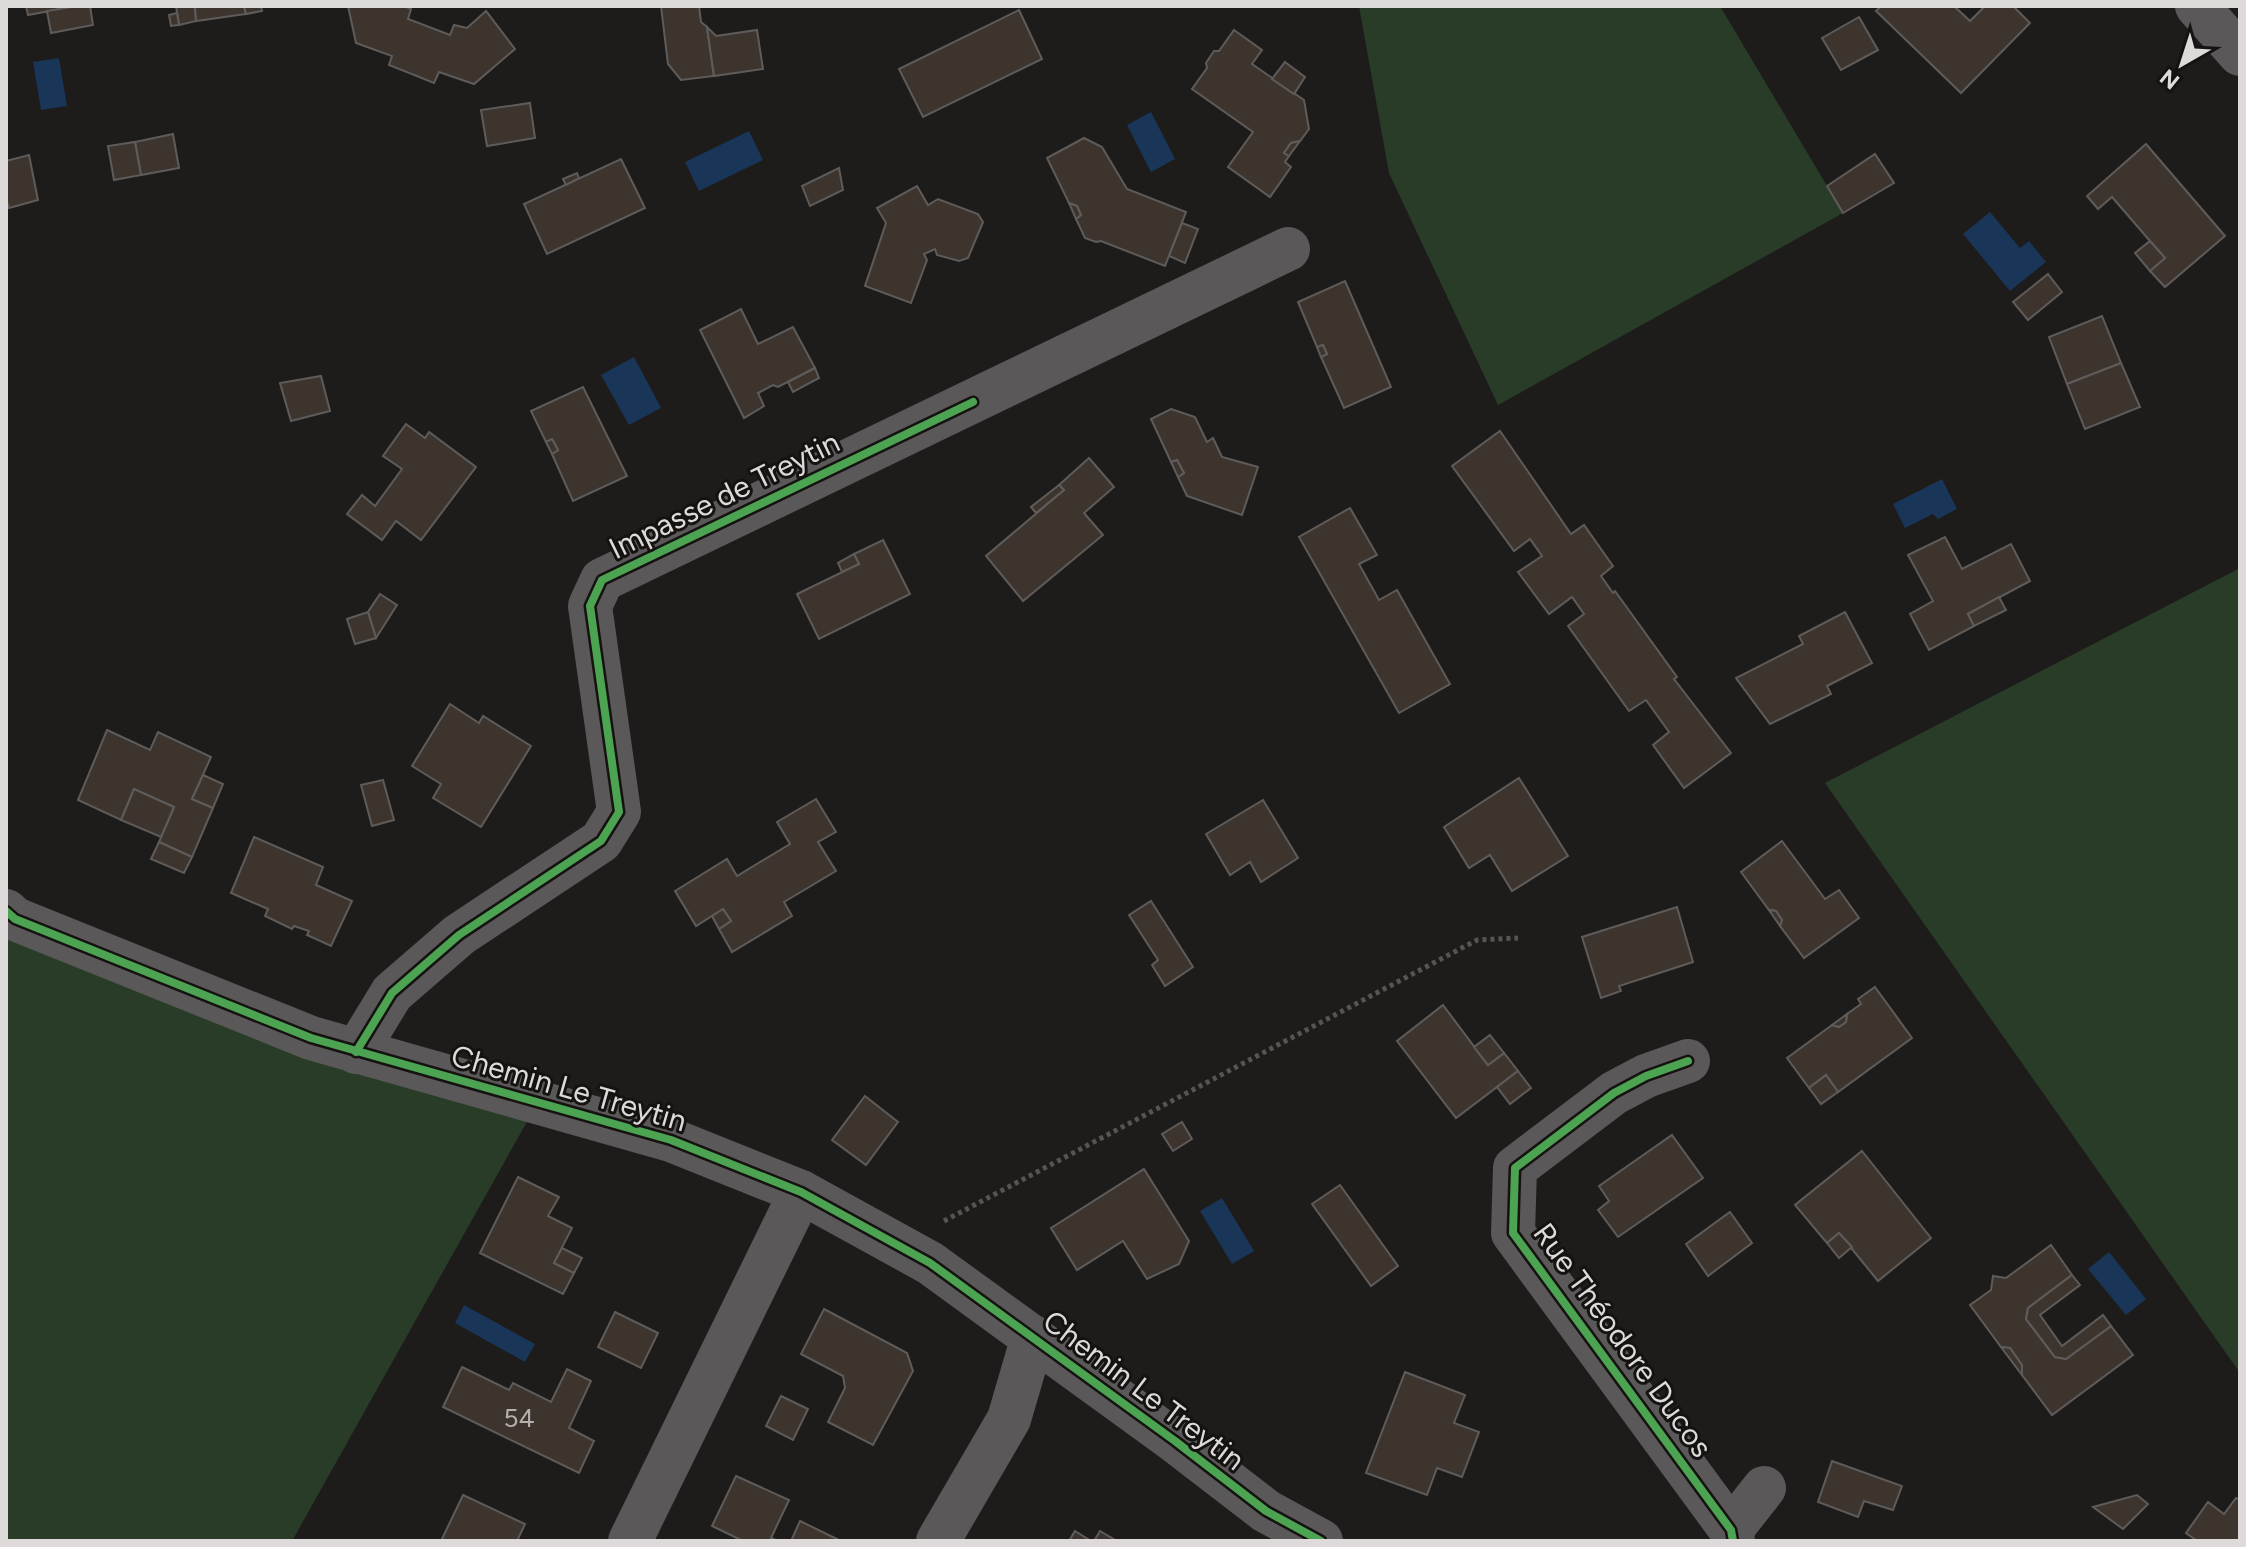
<svg xmlns="http://www.w3.org/2000/svg" width="2246" height="1547" viewBox="0 0 2246 1547" font-family="Figtree,sans-serif">
	<style>
		.green { fill: #283c28 }
		.water { fill: #193557 }
		.building { fill: #3e342e; stroke: #5e5c5b; stroke-width: 2 }
		.lines { fill: none; stroke-linecap: round; stroke-linejoin: round }
		.path { stroke: #565554; stroke-width: 5; stroke-dasharray: 4 4; stroke-linecap: butt }
		.minor { stroke: #5a5858; stroke-width: 44 }
		.cycleway-casing { stroke: #161211; stroke-width: 13 }
		.cycleway { stroke: #4ca352; stroke-width: 8 }
		.labels { text-anchor: middle; dominant-baseline: central; stroke-width: 6; stroke-linejoin: round; paint-order: stroke }
		.number-label { font-size: 26px; fill: #b5b0ae }
		.street-label { font-size: 30px; fill: #dddad9; stroke: #161211 }
	</style>
	<rect width="100%" height="100%" fill="#1e1c1b"/>
	<g class="green">
		<polygon points="1359,6 1720,6 1843,213 1498,405 1389,173"/>
		<polygon points="2240,568 2240,1373 1825,783"/>
		<polygon points="6,911 538,1102 292,1541 6,1541"/>
	</g>
	<g class="water">
		<polygon points="59,58 67,106 41,110 33,62"/>
		<polygon points="1151,112 1175,159 1151,172 1127,125"/>
		<polygon points="749,131 763,160 699,191 685,162"/>
		<polygon points="1990,212 2020,248 2029,241 2046,262 2010,291 1963,234"/>
		<polygon points="634,357 661,408 629,425 601,375"/>
		<polygon points="1942,479 1957,509 1938,519 1933,514 1905,528 1893,504"/>
		<polygon points="1222,1198 1254,1251 1232,1264 1200,1211"/>
		<polygon points="2109,1252 2146,1299 2126,1315 2088,1269"/>
		<polygon points="464,1305 535,1344 525,1362 455,1323"/>
	</g>
	<g class="building">
		<polygon points="26,6 77,6 28,15"/>
		<polygon points="77,6 90,6 93,25 51,33 47,11"/>
		<polygon points="176,6 202,6 195,7 196,21 179,25"/>
		<polygon points="244,6 246,14 196,21 195,7"/>
		<polygon points="244,6 261,6 262,11 246,14"/>
		<polygon points="348,6 404,6 411,9 408,19 450,35 454,25 467,28 486,11 515,49 474,84 439,72 434,83 389,65 392,56 356,43"/>
		<polygon points="661,6 699,6 701,22 707,27 714,76 681,80 668,64"/>
		<polygon points="1881,6 1954,6 1970,21 1985,6 2013,6 2030,23 1961,93 1876,11"/>
		<polygon points="1019,10 1042,59 923,117 899,69"/>
		<polygon points="177,13 179,25 171,26 169,15"/>
		<polygon points="1859,17 1878,50 1841,70 1822,38"/>
		<polygon points="707,27 716,36 757,30 763,69 714,76"/>
		<polygon points="1234,30 1262,50 1252,64 1304,100 1309,129 1300,141 1291,143 1284,153 1289,156 1285,162 1291,167 1270,197 1228,167 1253,132 1192,89 1207,68 1206,63 1214,51 1219,51"/>
		<polygon points="1285,62 1305,77 1294,94 1272,79"/>
		<polygon points="530,103 535,138 487,146 481,110"/>
		<polygon points="173,134 179,168 141,175 135,142"/>
		<polygon points="1084,138 1102,147 1127,189 1186,212 1165,266 1101,241 1096,242 1085,238 1076,219 1081,215 1077,206 1069,203 1047,158"/>
		<polygon points="1300,141 1289,156 1284,153 1291,143"/>
		<polygon points="135,142 141,175 114,180 108,146"/>
		<polygon points="2146,144 2225,236 2165,287 2150,271 2165,258 2150,241 2112,197 2098,209 2087,196"/>
		<polygon points="1875,154 1894,183 1843,213 1827,186"/>
		<polygon points="29,155 38,200 9,208 6,198 6,161"/>
		<polygon points="621,159 645,208 547,254 524,204"/>
		<polygon points="839,168 843,190 810,206 802,186"/>
		<polygon points="577,173 579,178 566,185 563,179"/>
		<polygon points="917,186 928,205 938,199 978,214 983,222 968,258 959,261 937,255 935,249 924,254 927,260 911,303 865,286 886,223 877,208"/>
		<polygon points="1069,203 1077,206 1081,215 1076,219"/>
		<polygon points="1182,223 1198,229 1185,263 1169,256"/>
		<polygon points="2150,241 2165,258 2150,271 2135,253"/>
		<polygon points="2048,274 2062,292 2028,320 2013,302"/>
		<polygon points="1345,281 1391,387 1344,408 1321,357 1327,354 1323,345 1317,347 1298,302"/>
		<polygon points="741,309 758,344 793,327 815,368 778,387 773,385 758,393 764,406 744,418 700,330"/>
		<polygon points="2102,316 2121,363 2067,384 2049,337"/>
		<polygon points="1323,345 1327,354 1321,357 1317,347"/>
		<polygon points="2121,363 2140,407 2085,429 2067,384"/>
		<polygon points="815,368 819,378 793,392 788,382"/>
		<polygon points="321,376 330,411 291,421 280,383"/>
		<polygon points="583,387 627,476 573,501 552,454 558,450 552,439 546,442 531,411"/>
		<polygon points="1171,409 1195,417 1207,442 1213,438 1222,457 1258,467 1242,515 1187,496 1178,477 1184,473 1177,460 1171,462 1151,419"/>
		<polygon points="406,424 425,438 429,432 476,467 421,540 396,521 382,540 347,514 362,495 375,506 402,469 383,456"/>
		<polygon points="1500,431 1571,534 1584,525 1613,566 1601,576 1613,593 1615,591 1677,677 1674,679 1731,753 1684,788 1653,745 1669,732 1646,700 1629,711 1568,626 1584,614 1572,597 1549,614 1518,572 1542,556 1530,539 1514,551 1452,466"/>
		<polygon points="552,439 558,450 552,454 546,442"/>
		<polygon points="1089,458 1114,487 1084,513 1103,535 1023,601 986,556 1064,490 1059,485"/>
		<polygon points="1177,460 1184,473 1178,477 1171,462"/>
		<polygon points="1059,485 1064,490 1036,513 1031,507"/>
		<polygon points="1350,508 1377,555 1359,564 1379,600 1397,590 1450,684 1399,713 1299,537"/>
		<polygon points="1945,537 1962,569 2011,544 2030,581 1968,614 1974,626 1929,650 1910,614 1933,601 1908,555"/>
		<polygon points="883,540 910,594 819,639 797,594 859,564 854,554"/>
		<polygon points="854,554 859,564 842,572 838,563"/>
		<polygon points="380,594 397,605 376,638 368,612"/>
		<polygon points="1999,597 2006,610 1974,626 1968,614"/>
		<polygon points="368,612 376,638 355,644 347,619"/>
		<polygon points="1845,612 1872,663 1827,686 1831,694 1770,724 1736,678 1803,644 1799,636"/>
		<polygon points="450,704 479,723 483,716 531,746 481,827 433,798 441,784 412,766"/>
		<polygon points="107,730 150,750 158,732 211,757 192,799 213,808 192,857 159,842 174,807 134,789 121,820 78,800"/>
		<polygon points="203,775 223,784 213,808 192,799"/>
		<polygon points="1519,778 1568,856 1512,891 1490,855 1469,868 1444,827"/>
		<polygon points="383,780 394,820 372,826 361,785"/>
		<polygon points="134,789 174,807 161,837 121,820"/>
		<polygon points="816,799 836,832 818,842 836,871 784,902 792,916 732,952 719,929 731,921 723,909 696,926 675,891 727,859 737,876 790,844 777,822"/>
		<polygon points="1263,800 1298,858 1261,882 1250,862 1230,875 1206,834"/>
		<polygon points="254,837 323,867 316,885 352,901 331,946 307,935 309,931 294,926 292,929 265,916 268,909 231,893"/>
		<polygon points="1782,841 1825,899 1839,890 1859,918 1804,958 1780,926 1782,920 1776,911 1769,910 1741,872"/>
		<polygon points="159,842 192,857 184,873 151,859"/>
		<polygon points="1151,901 1193,967 1165,986 1152,965 1158,960 1129,915"/>
		<polygon points="1677,907 1693,962 1619,986 1621,991 1601,998 1582,937"/>
		<polygon points="723,909 731,921 719,929 712,916"/>
		<polygon points="1769,910 1776,911 1782,920 1780,926"/>
		<polygon points="1875,987 1912,1038 1838,1092 1826,1075 1809,1088 1787,1058 1832,1025 1839,1027 1846,1022 1847,1014 1861,1004 1858,999"/>
		<polygon points="1443,1005 1488,1065 1504,1053 1518,1071 1456,1118 1397,1041"/>
		<polygon points="1847,1014 1846,1022 1839,1027 1832,1025"/>
		<polygon points="1490,1035 1504,1053 1488,1065 1474,1047"/>
		<polygon points="1518,1071 1531,1088 1510,1104 1497,1087"/>
		<polygon points="1826,1075 1838,1092 1821,1104 1809,1088"/>
		<polygon points="865,1096 898,1122 866,1165 832,1140"/>
		<polygon points="1182,1122 1192,1139 1173,1151 1162,1134"/>
		<polygon points="1672,1135 1703,1178 1618,1237 1598,1210 1609,1201 1599,1186"/>
		<polygon points="1862,1151 1931,1238 1878,1281 1839,1233 1827,1243 1795,1205"/>
		<polygon points="1144,1169 1189,1241 1179,1264 1147,1279 1123,1241 1077,1270 1051,1228"/>
		<polygon points="518,1177 559,1197 548,1216 572,1228 554,1263 574,1273 563,1294 480,1253"/>
		<polygon points="1340,1185 1398,1266 1371,1286 1312,1204"/>
		<polygon points="1730,1212 1752,1243 1708,1276 1686,1244"/>
		<polygon points="1839,1233 1852,1247 1839,1258 1827,1243"/>
		<polygon points="2051,1245 2072,1275 2028,1308 2026,1319 2055,1357 2066,1359 2111,1326 2133,1355 2052,1415 2022,1375 2022,1365 2010,1348 2001,1347 1970,1305 1991,1290 1993,1276 2006,1278"/>
		<polygon points="562,1248 582,1258 574,1273 554,1263"/>
		<polygon points="2072,1275 2080,1285 2040,1315 2062,1346 2103,1315 2111,1326 2066,1359 2055,1357 2026,1319 2028,1308"/>
		<polygon points="824,1309 907,1353 913,1371 873,1445 828,1422 845,1388 843,1376 801,1354"/>
		<polygon points="615,1312 658,1333 641,1368 598,1347"/>
		<polygon points="2001,1347 2010,1348 2022,1365 2022,1375"/>
		<polygon points="462,1367 509,1390 513,1383 551,1402 567,1369 591,1381 569,1428 594,1441 579,1473 443,1407"/>
		<polygon points="1405,1372 1465,1395 1454,1423 1479,1432 1462,1477 1437,1468 1427,1495 1366,1473"/>
		<polygon points="781,1396 808,1409 793,1440 766,1426"/>
		<polygon points="1832,1461 1902,1486 1893,1510 1864,1501 1858,1517 1818,1502"/>
		<polygon points="736,1476 789,1500 771,1538 778,1541 743,1541 712,1526"/>
		<polygon points="463,1495 525,1524 517,1541 441,1541"/>
		<polygon points="2137,1495 2148,1504 2123,1529 2093,1507"/>
		<polygon points="2236,1498 2240,1500 2240,1541 2197,1541 2186,1533 2208,1502 2224,1514"/>
		<polygon points="800,1521 841,1541 791,1541"/>
		<polygon points="1075,1531 1091,1541 1069,1541"/>
		<polygon points="1100,1531 1117,1541 1094,1541"/>
	</g>
	<g class="lines">
		<polyline class="path" points="944,1221 1477,940 1518,938"/>
		<g class="minor">
			<polyline points="2197,6 2240,54"/>
			<polyline points="6,911 15,919 311,1038 671,1140 801,1192 930,1263 1175,1441 1266,1511 1321,1541"/>
			<polyline points="356,1052 392,993 459,935 601,841 619,812 590,606 602,580 1288,249"/>
			<polyline points="1688,1061 1646,1076 1614,1093 1515,1168 1513,1233 1731,1530 1733,1541"/>
			<polyline points="1731,1530 1764,1488"/>
			<polyline points="630,1541 801,1192"/>
			<polyline points="938,1541 1009,1419 1033,1337"/>
		</g>
		<defs>
			<g id="cycleway">
				<polyline points="6,911 15,919 311,1038 671,1140 801,1192 930,1263 1175,1441 1266,1511 1321,1541"/>
				<polyline points="356,1052 392,993 459,935 601,841 619,812 590,606 602,580 973,402"/>
				<polyline points="1688,1061 1646,1076 1614,1093 1515,1168 1513,1233 1731,1530 1733,1541"/>
			</g>
		</defs>
		<use href="#cycleway" class="cycleway-casing"/>
		<use href="#cycleway" class="cycleway"/>
	</g>
	<g class="labels">
		<g class="number-label">
			<text x="519" y="1418">54</text>
		</g>
		<g class="street-label">
			<text transform="translate(724 495) rotate(-26)">Impasse de Treytin</text>
			<text transform="translate(569 1088) rotate(16)">Chemin Le Treytin</text>
			<text transform="translate(1623 1340) rotate(54)">Rue Théodore Ducos</text>
			<text transform="translate(1144 1390) rotate(37)">Chemin Le Treytin</text>
		</g>
	</g>
	<rect width="2246" height="1547" fill="none" stroke="#dddad9" stroke-width="16"/>
	<g transform="translate(2182 64) rotate(219)" stroke="#161211" stroke-width="6" paint-order="stroke">
	<path d="M0-6L14 30L0 20L-14 30Z" fill="#dddad9"/>
	<text y="-12" font-size="22" font-weight="bold" text-anchor="middle" fill="#dddad9">N</text>
	</g>
</svg>
